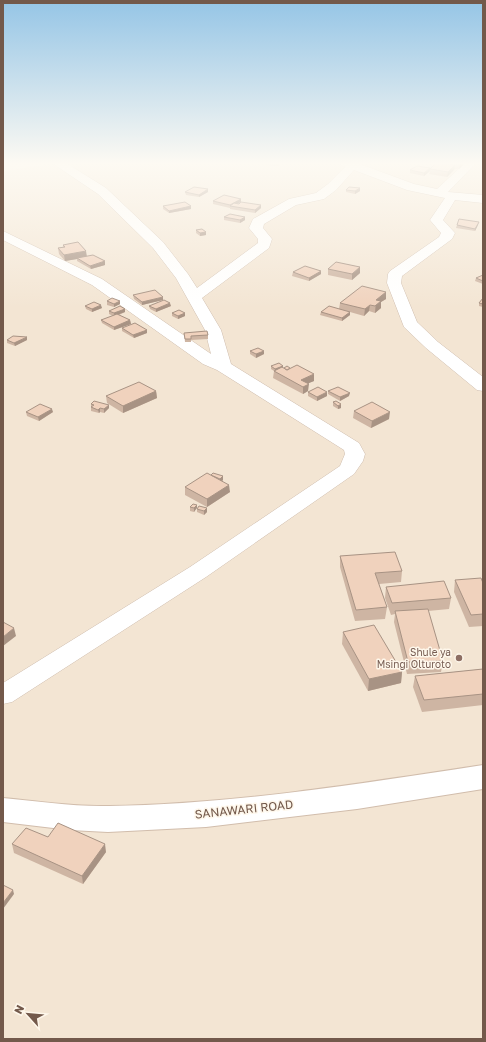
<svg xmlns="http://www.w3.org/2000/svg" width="486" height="1042" viewBox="0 0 486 1042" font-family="'Golos Text',sans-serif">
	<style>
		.residential { fill: #f3e5d3 }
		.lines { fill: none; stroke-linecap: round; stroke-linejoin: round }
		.street-casing { stroke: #cfbdae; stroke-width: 1 }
		.secondary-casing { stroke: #d1bdac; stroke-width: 2 }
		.street { fill: #fff; fill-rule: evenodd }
		.secondary { fill: #fff; fill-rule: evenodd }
		.wall { fill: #ceb5a3 }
		.shaded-wall { fill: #a89384 }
		.building { fill: #f0d2bd; stroke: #a89384 }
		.education-dot { fill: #8d6e63; stroke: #fef7eb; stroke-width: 1.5 }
		.labels { text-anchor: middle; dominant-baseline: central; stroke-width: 3; stroke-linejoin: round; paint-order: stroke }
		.education-label { font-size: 10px; fill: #785e54; stroke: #fef7eb; text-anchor: end }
		.near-street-label { font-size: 12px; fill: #73594b; stroke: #fef7eb }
	</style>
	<rect width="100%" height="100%" fill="#fbf3e5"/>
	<polygon class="residential" points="57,163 483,163 483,1039 3,1039 3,171"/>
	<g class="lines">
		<defs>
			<polygon id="street" points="54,163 66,163 106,188 163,242 188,274 197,288 258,243 258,239 249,228 253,219 289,199 316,193 328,184 345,167 341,165 340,163 357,163 414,184 437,189 465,163 476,163 448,192 483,195 483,203 455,200 443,220 455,233 452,239 402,276 401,283 417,322 438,342 483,377 483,391 477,390 426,348 404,327 387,283 388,274 390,271 439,237 441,233 430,220 445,198 407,190 354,170 336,190 324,199 296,205 264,224 263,228 272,239 269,248 202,298 221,330 231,364 359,443 365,454 363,461 354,474 206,577 12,702 3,704 3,683 190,567 340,466 345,454 344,450 217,370 203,364 92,285 3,240 3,231 102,279 211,354 205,330 176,278 153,248 98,194 55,165"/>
			<path id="secondary" d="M483,765V789L357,809L206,827L108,832L70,830L3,822V798C38,801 74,807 109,806C234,804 359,784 483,765Z"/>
		</defs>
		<use href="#street" class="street-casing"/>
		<use href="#secondary" class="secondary-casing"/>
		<use href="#street" class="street"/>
		<use href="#secondary" class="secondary"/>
	</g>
	<g class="wall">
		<polygon points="266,163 282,163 277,166 266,165"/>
		<polygon points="436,163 465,163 459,169 455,169 447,177 429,174 430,171 424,176 410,173 410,170 430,168"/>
		<polygon points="346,190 360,191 355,194 346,192"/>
		<polygon points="185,192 208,192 199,197 186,195"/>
		<polygon points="213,201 241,202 238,204 261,208 255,213 230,209 230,208 213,204"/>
		<polygon points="163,206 191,206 191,209 169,213 163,209"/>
		<polygon points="224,217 245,220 240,223 224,220"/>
		<polygon points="457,225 478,225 475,231 456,228"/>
		<polygon points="196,230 206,232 206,235 200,236 196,233"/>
		<polygon points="63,245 87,256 105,265 91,269 77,261 77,259 65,261 59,254 58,248 63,247"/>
		<polygon points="328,269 360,273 352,280 328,275"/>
		<polygon points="293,272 321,274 309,281 292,276"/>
		<polygon points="483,275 483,284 475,281 476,278"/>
		<polygon points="386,292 386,299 381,302 381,308 375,313 369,311 364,316 350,312 350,315 342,321 320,315 321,312 339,309 340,303"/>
		<polygon points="133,295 163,300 142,305 134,299"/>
		<polygon points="483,298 483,307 479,306 479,303"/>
		<polygon points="107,301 120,301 120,304 114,307 107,305"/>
		<polygon points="85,306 102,308 92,312 86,309"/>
		<polygon points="149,306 171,306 156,312 150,309"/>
		<polygon points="125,309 125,312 119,315 130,320 131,324 114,330 102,323 101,320 113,316 109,314 109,311"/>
		<polygon points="172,313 185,313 185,316 178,319 172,316"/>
		<polygon points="122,328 147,330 147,333 134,338 122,331"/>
		<polygon points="184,333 208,335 208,339 191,340 191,342 185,342"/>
		<polygon points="7,340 27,340 15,346 7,343"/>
		<polygon points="250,351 264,354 256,358 250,354"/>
		<polygon points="271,366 283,366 283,368 314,381 308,383 308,391 303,394 273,378 274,371 271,369"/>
		<polygon points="156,391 157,398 123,413 107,403 106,396"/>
		<polygon points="328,391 349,396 340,401 328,394"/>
		<polygon points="308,392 327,396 317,401 308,396"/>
		<polygon points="336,401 341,408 338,409 333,406 333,402"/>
		<polygon points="91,404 109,405 109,408 104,413 100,412 99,413 91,411"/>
		<polygon points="354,411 389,419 371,428 353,418"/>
		<polygon points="26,412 53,412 39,421 27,416"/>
		<polygon points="211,475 223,476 223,480 222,481 230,492 207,507 185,495 185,487"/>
		<polygon points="197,505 194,512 190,511 190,507"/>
		<polygon points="197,509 207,512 204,515 197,512"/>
		<polygon points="340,556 402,571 401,582 379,584 387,607 385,619 355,621 340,567"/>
		<polygon points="455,580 483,583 483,626 469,627 454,592"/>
		<polygon points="386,587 451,598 449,609 428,611 443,661 441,672 407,674 394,622 395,614 391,615 385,598"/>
		<polygon points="343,632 402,672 401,683 368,691 342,644"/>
		<polygon points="483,669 483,705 422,712 413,687 415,676"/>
		<polygon points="12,844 106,852 83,884 14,853"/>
	</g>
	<g class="shaded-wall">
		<polygon points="279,163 282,163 277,166 277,164"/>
		<polygon points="461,163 465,163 459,169 460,164"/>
		<polygon points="455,165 454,170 447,177 448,172"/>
		<polygon points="430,168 430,171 424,176 424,173"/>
		<polygon points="360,188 360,191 355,194 355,191"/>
		<polygon points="208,189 208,192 199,197 199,195"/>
		<polygon points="241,199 241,202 232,206 230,206 230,208 230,205"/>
		<polygon points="261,205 261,208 255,213 255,210"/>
		<polygon points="191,206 191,209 169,213 169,211"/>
		<polygon points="245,217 245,220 240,223 240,220"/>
		<polygon points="479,222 478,225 475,231 475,229"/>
		<polygon points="206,232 206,235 200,236 200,233"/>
		<polygon points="86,251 87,257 77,258 77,259 65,261 64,255"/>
		<polygon points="105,261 105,265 91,269 90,266"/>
		<polygon points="360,267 360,273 352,280 352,274"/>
		<polygon points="321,271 321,274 309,281 309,278"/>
		<polygon points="386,292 386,299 381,302 381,308 375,313 376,300"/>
		<polygon points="163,297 163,300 142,305 142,302"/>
		<polygon points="120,301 120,304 114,307 114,304"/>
		<polygon points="170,303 171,306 156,312 156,309"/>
		<polygon points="101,305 102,308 92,312 92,309"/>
		<polygon points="370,305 369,311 364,316 365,309"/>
		<polygon points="125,309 125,312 114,316 114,313"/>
		<polygon points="350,312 350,315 342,321 342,318"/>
		<polygon points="185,313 185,316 178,319 178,316"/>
		<polygon points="130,320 131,324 114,330 114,327"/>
		<polygon points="147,330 147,333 134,338 133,335"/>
		<polygon points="27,337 27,340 15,346 14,343"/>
		<polygon points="264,351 264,354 256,358 256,354"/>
		<polygon points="283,366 283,369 282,370 275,372 275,369"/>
		<polygon points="314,374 314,381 302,386 301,380"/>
		<polygon points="309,384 308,391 303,394 303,387"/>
		<polygon points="156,391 157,398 123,413 123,406"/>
		<polygon points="327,392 327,396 317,401 317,397"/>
		<polygon points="350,393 349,396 340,401 340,397"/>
		<polygon points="341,404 341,408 338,409 338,406"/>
		<polygon points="109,405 109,408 104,413 104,409"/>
		<polygon points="100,408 100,412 99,413 98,410"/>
		<polygon points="52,409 53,412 39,421 38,417"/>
		<polygon points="390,412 389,419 371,428 372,421"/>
		<polygon points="223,476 223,480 220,483 220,479"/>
		<polygon points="229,485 230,492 207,507 207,499"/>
		<polygon points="197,505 197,508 194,512 194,508"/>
		<polygon points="207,508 207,512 204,515 204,511"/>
		<polygon points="14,628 16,636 3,646 3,637"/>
		<polygon points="402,672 401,683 368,691 369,679"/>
		<polygon points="105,844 106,852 83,884 82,876"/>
		<polygon points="13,890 14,894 3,909 3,903"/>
	</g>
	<g class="building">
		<polygon points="436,163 443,163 455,165 448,172 430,169"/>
		<polygon points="445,163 461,163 460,164"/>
		<polygon points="417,166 430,168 424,173 410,170"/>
		<polygon points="194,187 208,189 199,195 185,192"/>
		<polygon points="349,187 360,188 355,191 346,190"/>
		<polygon points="224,195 241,199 230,205 213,201"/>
		<polygon points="185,202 191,206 169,211 163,206"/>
		<polygon points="241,202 261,205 255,210 230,206 234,203 239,204"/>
		<polygon points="230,214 245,217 240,220 224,217"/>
		<polygon points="459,219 479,222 475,229 457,225"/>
		<polygon points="202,229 206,232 200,233 196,230"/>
		<polygon points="78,242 86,251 64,255 58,248 65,247 63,245"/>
		<polygon points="93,255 105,261 90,266 77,258"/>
		<polygon points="336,262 360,267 352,274 328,269"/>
		<polygon points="305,266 321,271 309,278 293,272"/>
		<polygon points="483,275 483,281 476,278"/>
		<polygon points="362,286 386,292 376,300 381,301 375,306 370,305 365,309 340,303"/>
		<polygon points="155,290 163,297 142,302 133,295"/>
		<polygon points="112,298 120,301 114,304 107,301"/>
		<polygon points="483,298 483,304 479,303"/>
		<polygon points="164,300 170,303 156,309 149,306"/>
		<polygon points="94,302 101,305 92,309 85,306"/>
		<polygon points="120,306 125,309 114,313 109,311"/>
		<polygon points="329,306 350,312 342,318 321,312"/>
		<polygon points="179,310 185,313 178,316 172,313"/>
		<polygon points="117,314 130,320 114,327 101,320"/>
		<polygon points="135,323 147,330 133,335 122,328"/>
		<polygon points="207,331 208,335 191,336 191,339 185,339 184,333"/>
		<polygon points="13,336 27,337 14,343 7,340"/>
		<polygon points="258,348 264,351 256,354 250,351"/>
		<polygon points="279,363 283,366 275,369 271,366"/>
		<polygon points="297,365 314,374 301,380 309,384 303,387 274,371 282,367 287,370"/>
		<polygon points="287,366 290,368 287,370 284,368"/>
		<polygon points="139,382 156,391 123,406 106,396"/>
		<polygon points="318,387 327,392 317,397 308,392"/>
		<polygon points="338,387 350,393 340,397 328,391"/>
		<polygon points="94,401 109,405 104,409 100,408 98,410 91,407 94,405 91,404"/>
		<polygon points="336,401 341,404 338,406 333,402"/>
		<polygon points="372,402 390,412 372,421 354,411"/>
		<polygon points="40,404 52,409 38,417 26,412"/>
		<polygon points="207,473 229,485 207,499 185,487"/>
		<polygon points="213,473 223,476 220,479 211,475"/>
		<polygon points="193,504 197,505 194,508 190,507"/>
		<polygon points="199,506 207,508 204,511 197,509"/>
		<polygon points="395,552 402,571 375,573 387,607 356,610 340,556"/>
		<polygon points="481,578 483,583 483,614 471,615 455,580"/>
		<polygon points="444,581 451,598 392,603 386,587"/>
		<polygon points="428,609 443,661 408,662 395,611"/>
		<polygon points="3,622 14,628 3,637"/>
		<polygon points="374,625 402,672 369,679 343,632"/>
		<polygon points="483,669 483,694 424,700 415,676"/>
		<polygon points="58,823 105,844 82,876 12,844 26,828 48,837"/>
		<polygon points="3,885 13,890 3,903"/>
	</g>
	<linearGradient id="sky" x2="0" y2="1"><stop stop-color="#95c5e6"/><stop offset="0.53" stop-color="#fdfaf3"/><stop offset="1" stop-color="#fdfaf3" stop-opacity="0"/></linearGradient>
	<rect width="486" height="308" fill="url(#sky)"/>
	<circle class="education-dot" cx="459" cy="658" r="4"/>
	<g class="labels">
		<g class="education-label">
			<text x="451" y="652">Shule ya<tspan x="451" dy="12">Msingi Olturoto</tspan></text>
		</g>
		<g class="near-street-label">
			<text transform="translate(244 809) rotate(-6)">SANAWARI ROAD</text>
		</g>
	</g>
	<rect width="486" height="1042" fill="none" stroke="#73594b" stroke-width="8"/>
	<g transform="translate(28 1014) rotate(297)" stroke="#fef7eb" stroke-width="3" paint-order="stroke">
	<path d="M0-3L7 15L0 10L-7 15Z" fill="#73594b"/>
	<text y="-6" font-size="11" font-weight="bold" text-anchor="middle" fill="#73594b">N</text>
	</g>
</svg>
